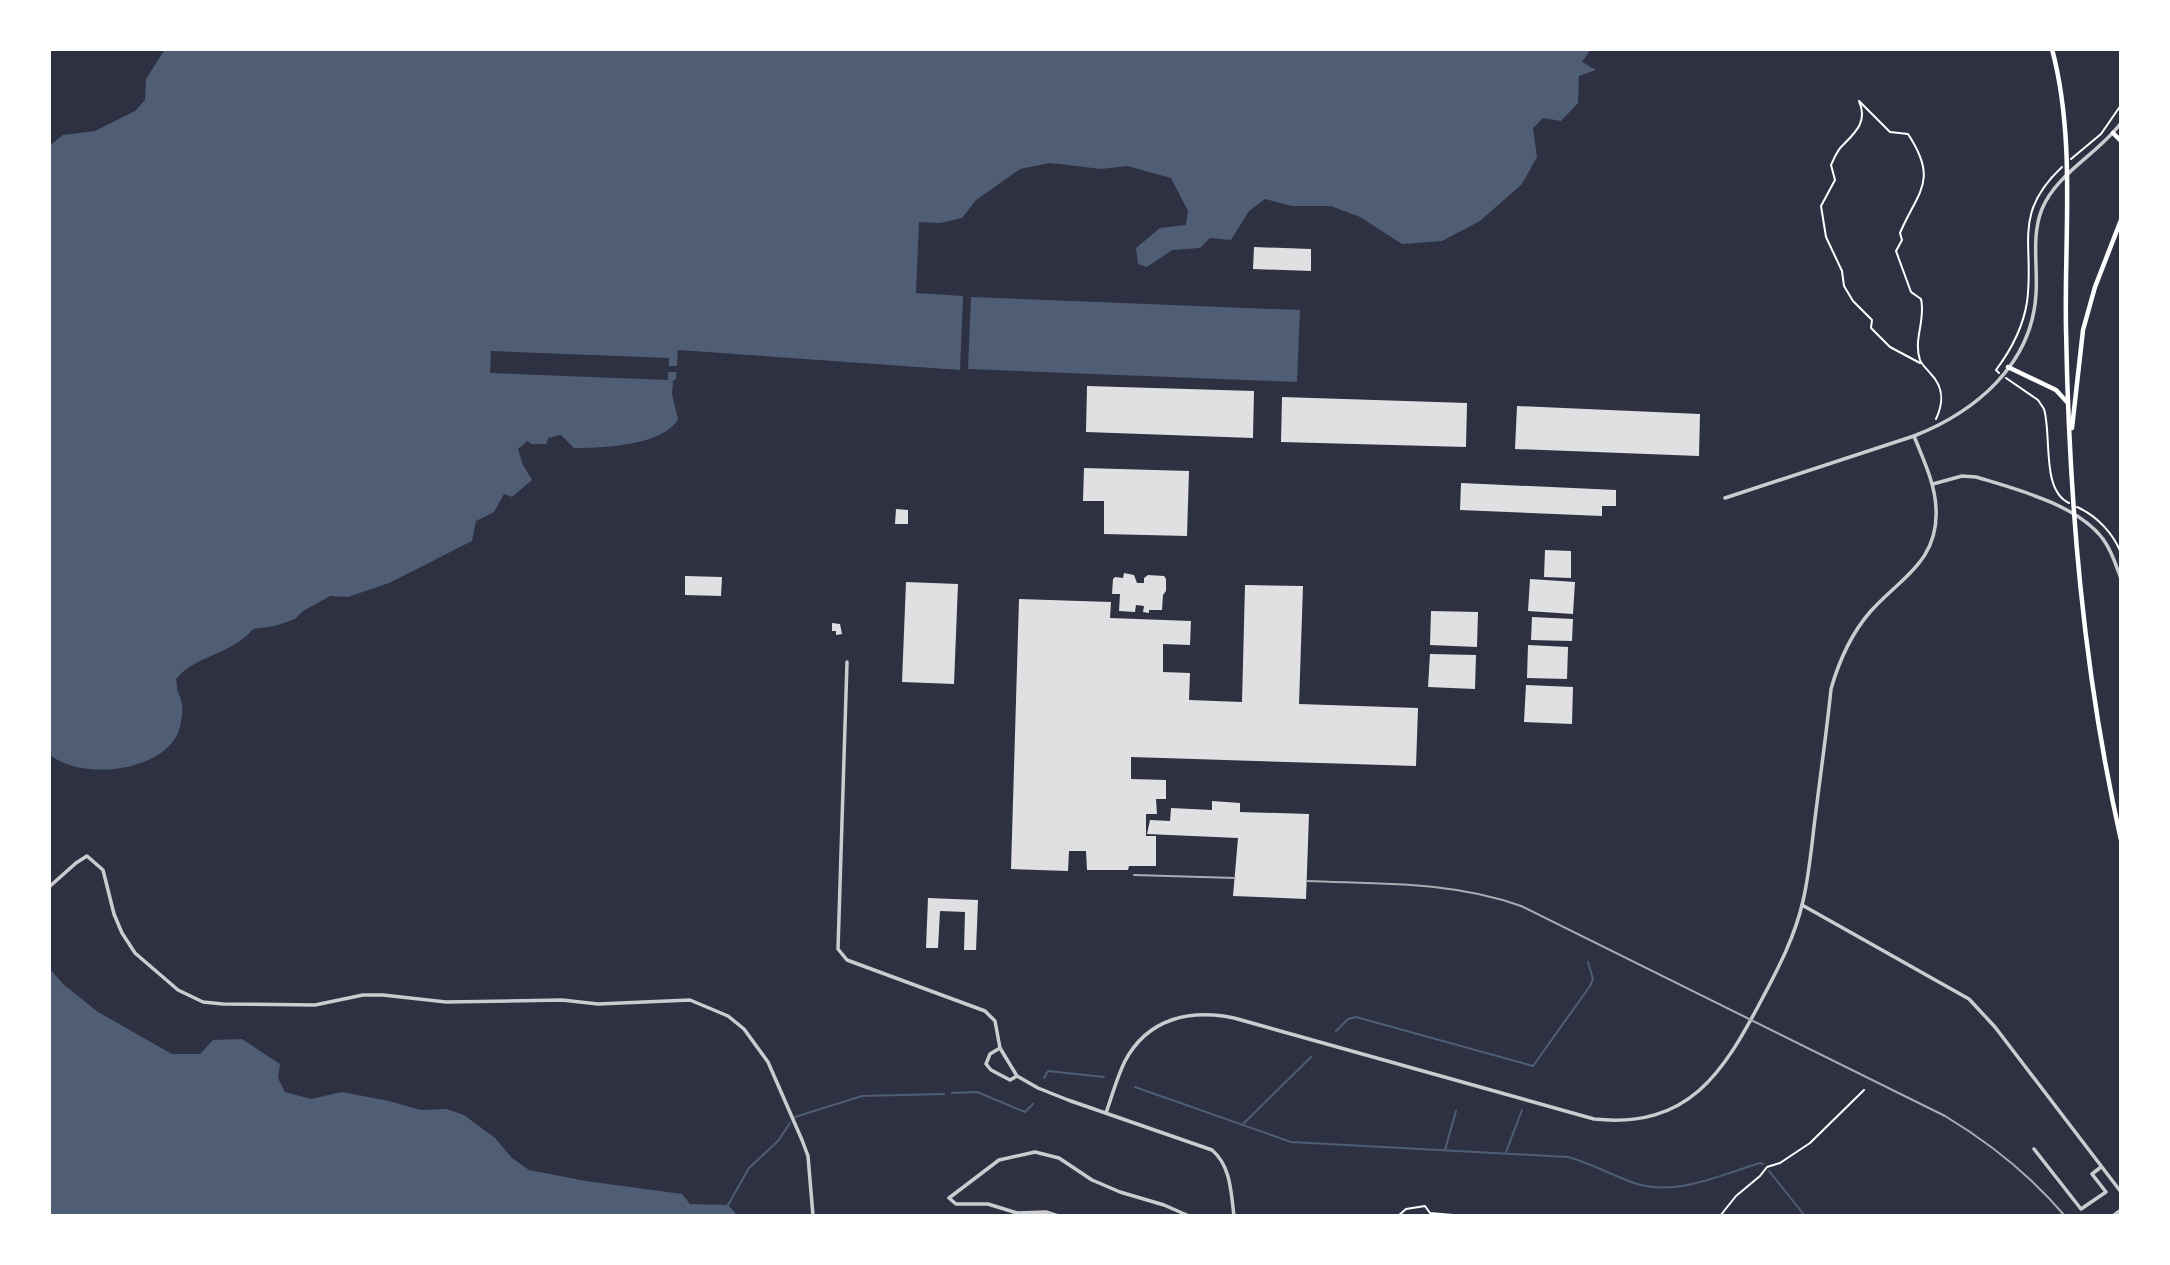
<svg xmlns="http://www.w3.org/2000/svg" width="2170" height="1265" viewBox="0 0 2170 1265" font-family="'Open Sans',sans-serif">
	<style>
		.water { fill: #4f5d75 }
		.pier { fill: #2d3142 }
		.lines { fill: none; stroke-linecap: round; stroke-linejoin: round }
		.stream { stroke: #4f5d75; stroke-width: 2 }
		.building { fill: #e0e0e3 }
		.path { stroke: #fff; stroke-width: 2 }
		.minor { stroke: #caccd0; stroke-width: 3.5 }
		.tertiary { stroke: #caccd0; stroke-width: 3.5 }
		.secondary { stroke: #fff; stroke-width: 4.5 }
		.rail { stroke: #abadb3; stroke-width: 2 }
	</style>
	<rect width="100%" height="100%" fill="#2d3142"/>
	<g class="water">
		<path d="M165,49H1591L1582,62L1596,70L1579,76L1578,103L1561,121L1543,118L1533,128L1537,157L1522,184L1480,221L1442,241L1402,244L1360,217L1331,206H1292L1265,199L1249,211L1231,240L1210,238L1200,248L1172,250L1147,267L1138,264L1136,248L1160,228L1186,225L1188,211L1171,178L1127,166L1101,169L1050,163L1020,169L976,200L962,218L940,223L919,222L916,293L963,296L960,370L678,350L676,379L673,381L672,394L678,419C663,446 602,448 574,448L561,435L548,438L546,444H532L527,441L518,449L523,465L532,480L512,497L504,494L494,512L476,521L472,541L389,583L348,597L330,596L303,611L295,619L275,626L253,629C233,654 196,655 176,679C177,683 177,686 177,690C177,691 181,698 181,700C184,708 181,729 176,737C155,773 79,780 49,754V146L63,135L95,131L135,111L145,100L146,79Z"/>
		<polygon points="971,297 1300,310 1297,382 968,369"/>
		<polygon points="49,968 63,984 98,1012 172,1054 200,1054 213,1040 242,1039 280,1064 278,1078 285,1092 311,1099 342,1092 389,1101 421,1110 447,1109 464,1115 495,1138 512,1158 529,1170 586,1181 682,1194 690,1204 728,1205 738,1216 49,1216"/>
	</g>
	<polygon class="pier" points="491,351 669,358 669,366 677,366 677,372 668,372 668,380 490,373"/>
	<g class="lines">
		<g class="stream">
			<polyline points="1336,1031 1348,1019 1356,1017 1533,1066 1590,986 1593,979 1588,962"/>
			<polyline points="1044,1078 1048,1071 1104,1077"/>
			<path d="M1135,1087L1291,1142L1568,1157C1591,1163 1611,1175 1634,1183C1676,1197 1720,1175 1760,1163L1763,1164"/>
			<polyline points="952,1093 977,1092 1025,1112 1033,1104"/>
			<polyline points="795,1117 862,1096 944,1094"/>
			<polyline points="1242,1125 1311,1057"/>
			<polyline points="1445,1150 1456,1111"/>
			<polyline points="1506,1152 1522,1110"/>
			<polyline points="1769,1171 1805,1216"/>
			<polyline points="728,1205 749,1168 778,1141 790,1123"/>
		</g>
	</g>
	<g class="building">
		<polygon points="1254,247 1311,249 1311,271 1253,269"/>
		<polygon points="1087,386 1254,391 1253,438 1086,432"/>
		<polygon points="1282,397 1467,403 1466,447 1281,442"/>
		<polygon points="1517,406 1700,414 1699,456 1515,449"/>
		<polygon points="1084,468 1189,471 1187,536 1104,534 1104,501 1083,501"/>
		<polygon points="1461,483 1616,490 1616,506 1602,506 1602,516 1460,510"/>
		<polygon points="896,509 908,510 908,524 895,524"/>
		<polygon points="1545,550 1571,551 1571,578 1544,577"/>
		<polygon points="1124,573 1134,575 1137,583 1144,583 1144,578 1148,575 1164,576 1166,579 1166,591 1163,595 1162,610 1149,610 1149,613 1143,612 1144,606 1136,605 1135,612 1119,611 1120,594 1112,594 1113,579 1115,577 1123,578"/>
		<polygon points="685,576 722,577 721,596 685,595"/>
		<polygon points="1530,579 1575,582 1573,614 1528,611"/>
		<polygon points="906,582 958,584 954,684 902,682"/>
		<polygon points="1245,585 1303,586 1299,704 1418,708 1416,766 1131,757 1131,779 1166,780 1166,799 1156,799 1157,814 1146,814 1146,836 1156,836 1156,866 1129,866 1128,870 1087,870 1086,851 1069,851 1068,871 1011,869 1019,599 1111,602 1110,618 1191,621 1190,645 1163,644 1163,672 1190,673 1189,700 1242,702"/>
		<polygon points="1431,611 1478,612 1477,647 1430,645"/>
		<polygon points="1532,617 1573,619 1572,641 1531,640"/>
		<polygon points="832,623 840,624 842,634 836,635 836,631 832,631"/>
		<polygon points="1528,645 1568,647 1567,679 1527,678"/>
		<polygon points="1430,654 1476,655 1475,689 1428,687"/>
		<polygon points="1526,685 1573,687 1572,724 1524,722"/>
		<polygon points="1212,801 1240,803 1240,812 1309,814 1306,899 1233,896 1238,838 1147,834 1150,820 1170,821 1171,808 1212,810"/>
		<polygon points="928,898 978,900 976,950 964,950 965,912 940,911 938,948 926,948"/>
	</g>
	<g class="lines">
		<g class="path">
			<polyline points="2071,159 2101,134 2121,105"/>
			<path d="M1920,363L1890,347L1871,328L1872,320L1853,301L1844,286L1842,271L1826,237L1821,206L1835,180L1831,165C1834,159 1837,150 1843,145C1856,132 1868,121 1859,101L1890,132L1908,134C1939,181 1918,191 1900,233L1902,240L1896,251L1911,292L1921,299C1926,320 1913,339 1920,360C1922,365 1926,368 1930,373C1944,387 1944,402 1936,419"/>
			<path d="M1999,373L1996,370C2011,350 2023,328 2027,302C2035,245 2011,215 2062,167"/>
			<path d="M2006,378L2038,400L2044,409C2052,436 2041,490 2069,503"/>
			<path d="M2077,507C2097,516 2113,533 2121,553"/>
			<polyline points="2121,690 2121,695"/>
			<polyline points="1398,1216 1406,1209 1425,1206 1430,1213 1465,1216"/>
			<polyline points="1720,1216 1736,1196 1760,1176 1767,1167 1780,1163 1810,1143 1864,1090"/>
		</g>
		<g class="minor">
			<polyline points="1725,498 1914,436"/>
			<polyline points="847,662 838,949 847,960 985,1011 995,1021 1000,1048 1017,1076 1010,1080 991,1070 986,1064 990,1054 1000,1048"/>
			<polyline points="49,887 76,863 87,856 103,870 114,914 122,933 135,953 178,990 203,1002 223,1004 315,1005 363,995 383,995 446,1002 562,1000 598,1004 690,1000 728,1016 744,1029 768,1062 802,1140 808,1156 813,1216"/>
			<polyline points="2034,1149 2081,1209 2106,1192 2092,1174 2101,1167"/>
			<polyline points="1058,1216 1046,1212 1017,1213 988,1204 956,1204 949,1198 999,1160 1035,1152 1059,1158 1092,1180 1120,1192 1164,1205 1189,1216"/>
		</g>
		<g class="tertiary">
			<path d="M1933,484L1962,476L1976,477C2016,489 2078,505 2103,539C2112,551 2116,565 2121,579"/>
			<polyline points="1802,905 1969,999 1995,1027 2121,1192"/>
			<path d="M1017,1076L1038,1088L1068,1100L1212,1150C1231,1166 1231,1193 1234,1216"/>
			<path d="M1106,1113C1112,1096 1117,1077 1125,1061C1148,1018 1190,1009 1234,1018L1594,1119C1689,1129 1723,1073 1762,999C1779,967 1795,936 1803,901C1810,871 1812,840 1816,811C1821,770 1827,729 1831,689C1839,661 1851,634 1870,612C1900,578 1939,562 1936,508C1935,483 1923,459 1914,436C1975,412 2032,365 2036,294C2038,266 2031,236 2042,209C2057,173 2098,154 2121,123"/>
			<polyline points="2113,1216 2121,1210"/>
		</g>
		<g class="secondary">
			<path d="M2052,49C2076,139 2064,237 2066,329C2069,501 2083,672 2121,840"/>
			<polyline points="2113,133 2121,141"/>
			<polyline points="2008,367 2056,390 2067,402"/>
			<polyline points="2072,428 2083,330 2095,287 2121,220"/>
		</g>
		<g class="rail">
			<polyline points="1134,875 1235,878"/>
			<path d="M1307,881C1379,884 1452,881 1521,906L1945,1116C1990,1143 2031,1176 2065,1216"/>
		</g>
	</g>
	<rect width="2170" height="1265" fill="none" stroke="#ffffff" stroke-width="102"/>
</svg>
